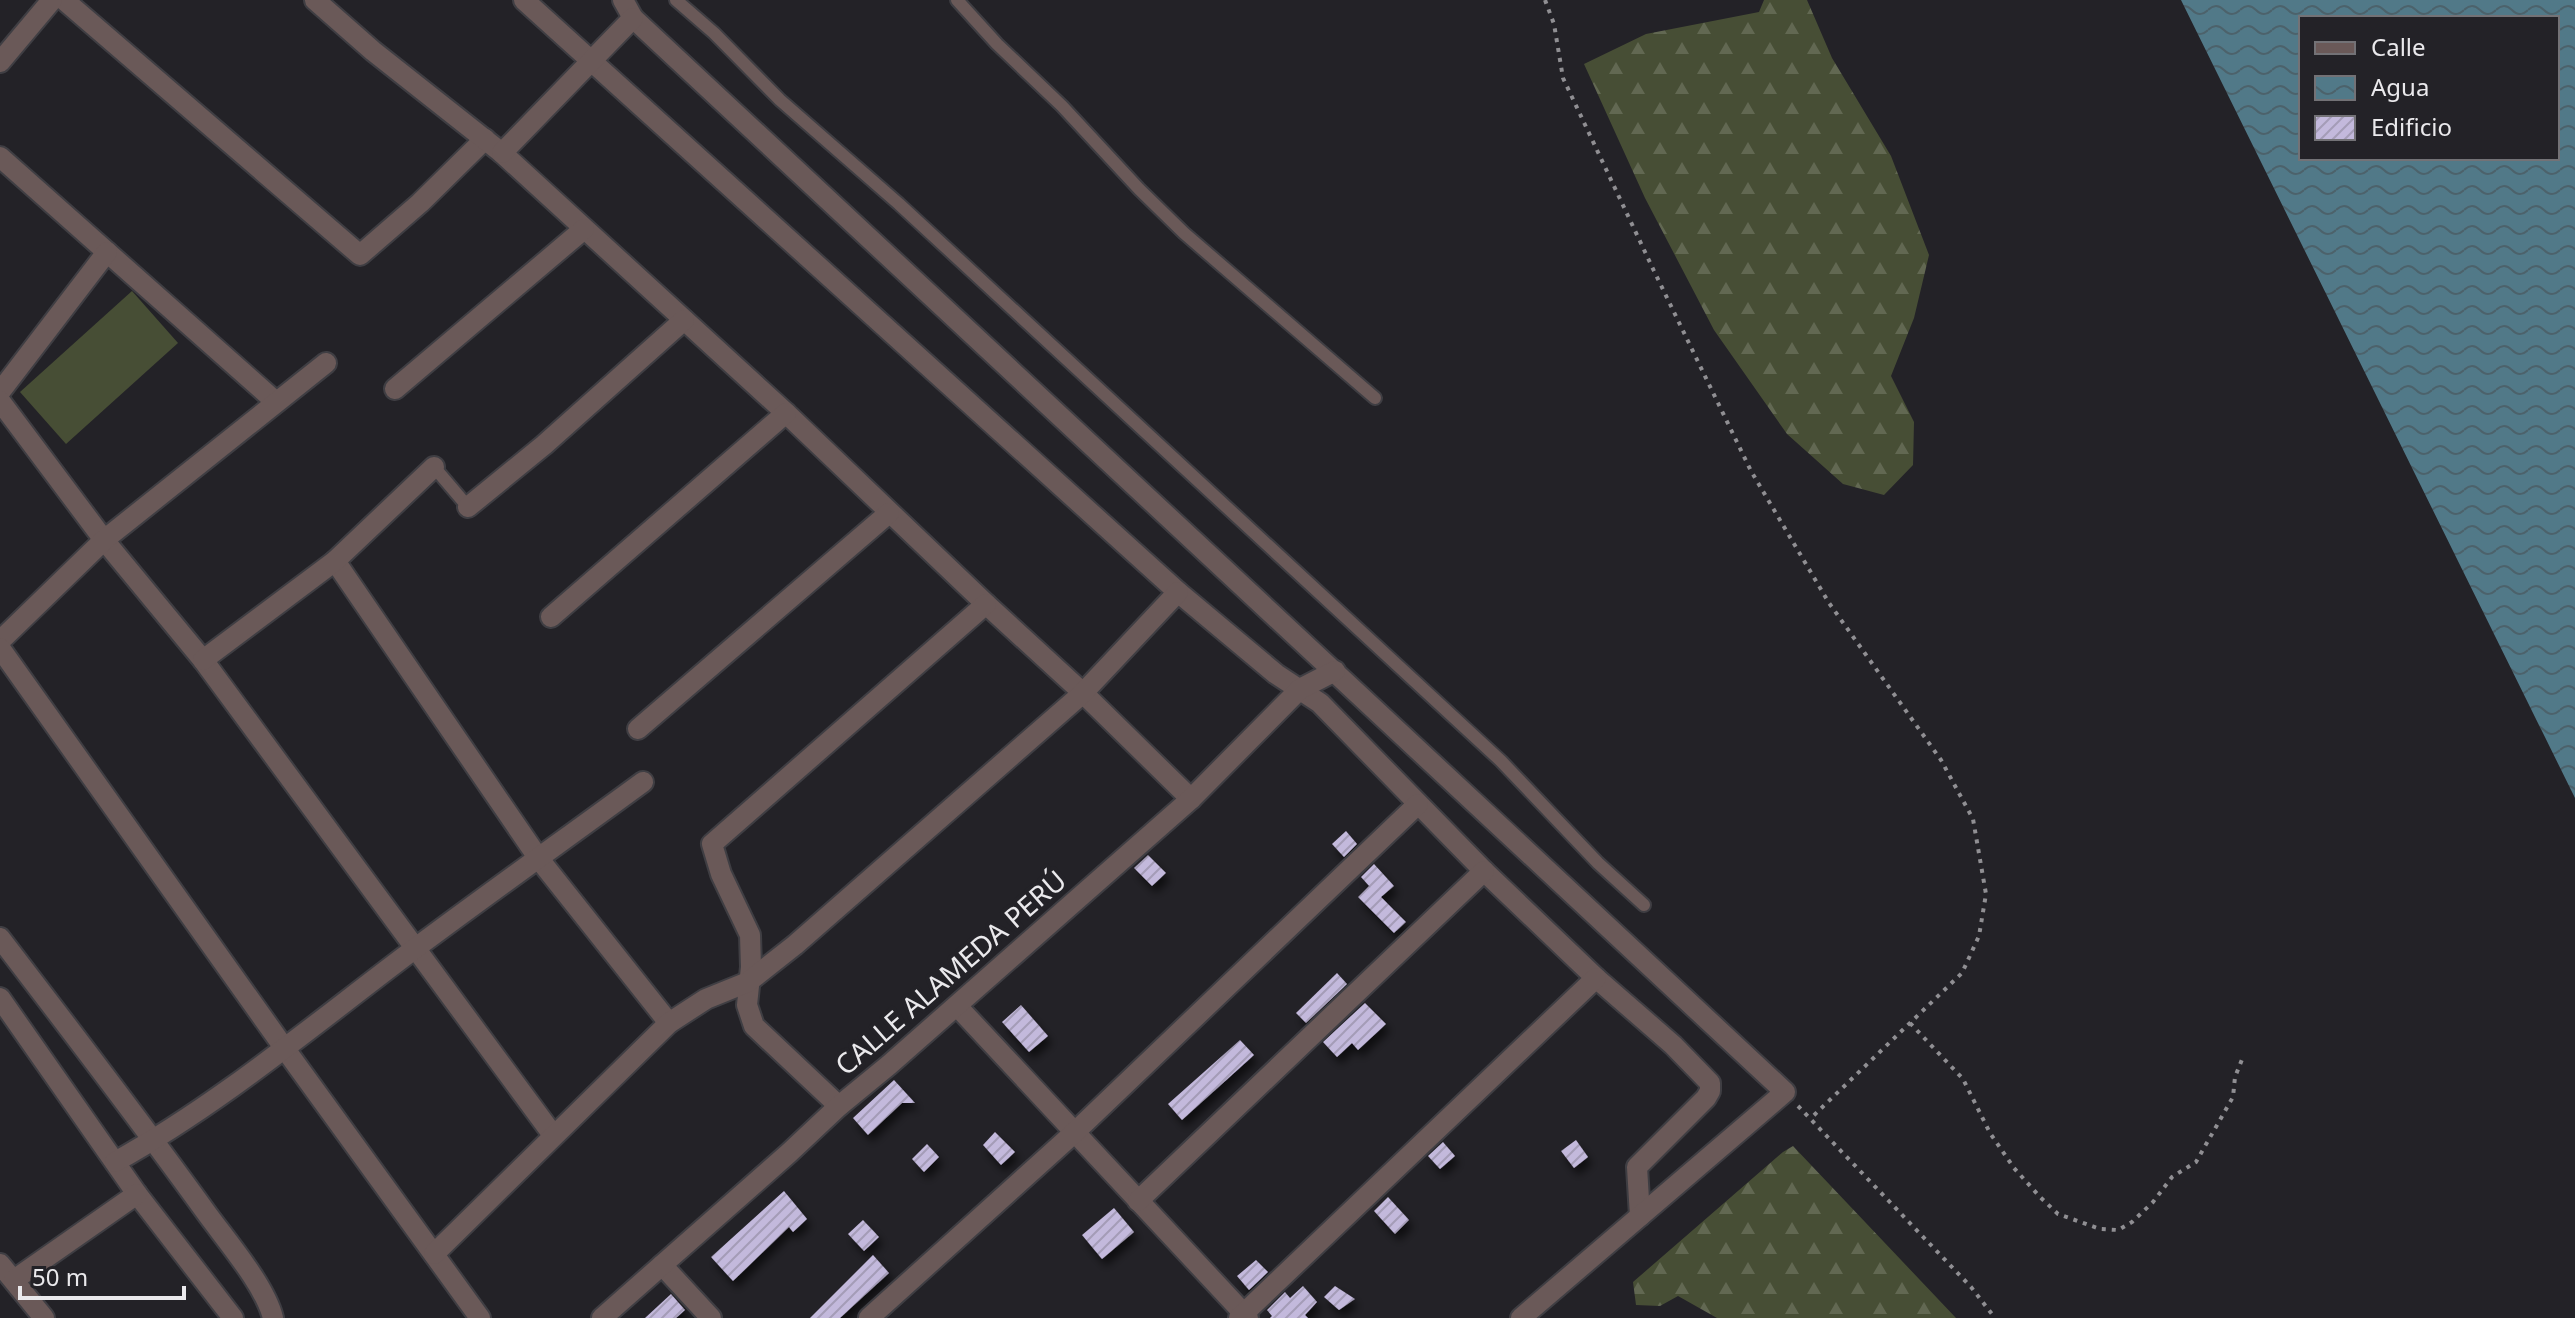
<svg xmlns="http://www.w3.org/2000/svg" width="2575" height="1318" viewBox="0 0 2575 1318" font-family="'Noto Sans',sans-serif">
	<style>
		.forest { fill: url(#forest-firs) }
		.pitch { fill: #474e35 }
		.water { fill: url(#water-waves); fill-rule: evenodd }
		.building { fill: url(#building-hatch); filter: url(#shadow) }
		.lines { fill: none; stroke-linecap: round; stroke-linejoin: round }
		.lane-casing { stroke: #3f3e43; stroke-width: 16 }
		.street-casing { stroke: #3f3e43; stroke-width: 24 }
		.path { stroke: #908f93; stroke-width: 4; stroke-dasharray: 4 6; stroke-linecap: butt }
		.lane { stroke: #6a5958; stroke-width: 12 }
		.street { stroke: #6a5958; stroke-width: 20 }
		.labels { text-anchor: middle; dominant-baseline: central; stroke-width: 8; stroke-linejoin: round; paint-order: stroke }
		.street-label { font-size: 28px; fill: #eae9ec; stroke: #232227 }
	</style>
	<defs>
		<pattern id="forest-firs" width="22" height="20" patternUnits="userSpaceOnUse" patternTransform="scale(2)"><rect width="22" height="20" fill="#474e35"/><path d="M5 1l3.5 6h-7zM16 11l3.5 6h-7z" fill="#626852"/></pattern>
		<pattern id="water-waves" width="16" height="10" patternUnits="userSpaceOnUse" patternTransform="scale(2)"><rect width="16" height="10" fill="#517988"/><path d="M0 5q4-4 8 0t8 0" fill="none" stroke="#4c626b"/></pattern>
		<pattern id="building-hatch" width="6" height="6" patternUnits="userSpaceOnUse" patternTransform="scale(2)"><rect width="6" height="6" fill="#c3b9dc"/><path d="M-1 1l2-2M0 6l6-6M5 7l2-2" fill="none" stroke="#a49cb7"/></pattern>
		<filter id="shadow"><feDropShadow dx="4" dy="7" stdDeviation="4" flood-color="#0009"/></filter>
	</defs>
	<rect width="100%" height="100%" fill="#232227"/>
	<g class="forest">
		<polygon points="1764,0 1807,0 1832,58 1891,156 1929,255 1914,318 1891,376 1914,422 1913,465 1884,495 1843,484 1787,434 1714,330 1645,198 1584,64 1646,34 1759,12"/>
		<polygon points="1793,1146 1956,1318 1717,1318 1678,1296 1660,1306 1636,1305 1633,1282 1783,1152"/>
	</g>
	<polygon class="pitch" points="132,291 178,343 66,444 20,392"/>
	<path class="water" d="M2181,0H2575V798ZM2301,18H2557V158H2301Z"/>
	<g class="building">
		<polygon points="1346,831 1357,844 1344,857 1332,844"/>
		<polygon points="1148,855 1166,873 1152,886 1134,868"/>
		<polygon points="1374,864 1394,886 1381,897 1406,922 1394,933 1358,897 1369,886 1371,888 1361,877"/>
		<polygon points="1337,973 1347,984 1306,1023 1296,1013"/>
		<polygon points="1365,1003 1386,1024 1358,1050 1352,1043 1337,1057 1323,1042"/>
		<polygon points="1021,1005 1048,1036 1029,1052 1002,1022"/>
		<polygon points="1240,1040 1254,1055 1182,1120 1168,1104"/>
		<polygon points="894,1080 915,1103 902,1103 868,1135 853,1118"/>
		<polygon points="995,1132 1015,1152 1001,1165 983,1145"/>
		<polygon points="1576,1140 1588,1157 1574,1168 1561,1151"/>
		<polygon points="1443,1142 1455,1156 1440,1169 1428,1156"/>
		<polygon points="927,1144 939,1157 924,1172 912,1159"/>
		<polygon points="784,1191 807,1219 793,1232 789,1227 733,1281 711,1257"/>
		<polygon points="1388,1197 1409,1220 1395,1234 1374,1211"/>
		<polygon points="1114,1208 1134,1232 1102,1259 1082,1235"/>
		<polygon points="863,1220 879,1237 864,1251 848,1234"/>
		<polygon points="873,1255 889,1273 840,1318 810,1318"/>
		<polygon points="1256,1260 1268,1272 1249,1290 1237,1276"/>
		<polygon points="1303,1286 1317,1302 1305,1315 1308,1318 1270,1318 1272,1316 1267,1310 1285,1292 1290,1298"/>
		<polygon points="1335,1286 1355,1299 1339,1310 1324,1297"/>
		<polygon points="671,1294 685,1310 676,1318 645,1318"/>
	</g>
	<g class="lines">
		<defs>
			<g id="lane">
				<polyline points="676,0 714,33 780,100 899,204 1501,761 1598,863 1644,905"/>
				<polyline points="957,0 997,44 1062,106 1139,189 1184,233 1375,398"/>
				<polyline points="434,467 468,507"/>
			</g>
			<g id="street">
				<polyline points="64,0 360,255 420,203 485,139"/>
				<polyline points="315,0 373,51 502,153 786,413 986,604 1083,693 1191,799"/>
				<polyline points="524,0 1178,592 1276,674 1320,703 1484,871 1596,978 1673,1045 1710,1083 1710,1091 1706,1098 1637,1167 1640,1216"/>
				<polyline points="623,0 633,18 1785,1092 1521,1318"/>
				<polyline points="0,62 52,0"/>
				<polyline points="502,153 633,18"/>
				<polyline points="0,157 276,402"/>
				<polyline points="395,389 584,229"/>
				<polyline points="0,392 107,252"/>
				<polyline points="0,401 104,540 203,660 553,1135"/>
				<polyline points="468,507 544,445 684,320"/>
				<polyline points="335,561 539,859 669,1023"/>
				<polyline points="551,617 786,413"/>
				<polyline points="0,641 104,540 326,363"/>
				<polyline points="0,648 285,1049 480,1318"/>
				<polyline points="203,660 335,561 434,467"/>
				<polyline points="638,729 889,513"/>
				<path d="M0,938C69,1028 138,1118 205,1211C225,1239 265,1285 273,1318"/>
				<polyline points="0,998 137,1194 233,1318"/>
				<polyline points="957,1006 1248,1318"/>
				<polyline points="839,1106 754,1026 747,1005 751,967 750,935 721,874 712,844 986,604"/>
				<path d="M115,1162C223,1102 318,1021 417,947C492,891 568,837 643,782"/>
				<polyline points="1138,1201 1484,871"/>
				<polyline points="434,1254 669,1023 706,999 748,982 795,945 1083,693 1178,592"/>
				<polyline points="0,1264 44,1318"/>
				<polyline points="662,1265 711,1318"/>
				<polyline points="14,1280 137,1194"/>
				<polyline points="602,1318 789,1153 839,1106 889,1065 1191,799 1300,689 1335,671"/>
				<polyline points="869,1318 1075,1132 1418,804"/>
				<polyline points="1239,1318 1596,978"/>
			</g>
		</defs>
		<use href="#lane" class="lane-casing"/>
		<use href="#street" class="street-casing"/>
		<g class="path">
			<polyline points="1545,0 1554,24 1563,78 1654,271 1751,471 1829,603 1941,760 1973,819 1986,894 1979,936 1962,973 1810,1119"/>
			<polyline points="1910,1023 1963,1079 1990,1133 2014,1168 2040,1197 2058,1214 2100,1229 2118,1230 2132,1222 2153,1202 2172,1177 2196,1162 2233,1097 2235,1077 2243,1057"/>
			<polyline points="1798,1106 1971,1287 1995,1318"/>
		</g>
		<use href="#lane" class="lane"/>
		<use href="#street" class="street"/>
	</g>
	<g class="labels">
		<g class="street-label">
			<text transform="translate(950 972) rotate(-41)">CALLE ALAMEDA PERÚ</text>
		</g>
	</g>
	<rect x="2299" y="16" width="260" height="144" fill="#232227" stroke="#737276" stroke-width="2"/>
	<rect x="2315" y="42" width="40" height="12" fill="#6a5958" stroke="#737276" stroke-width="2"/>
	<text x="2371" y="56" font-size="24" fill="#eae9ec">Calle</text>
	<rect x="2315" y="76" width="40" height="24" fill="url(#water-waves)" stroke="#737276" stroke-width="2"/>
	<text x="2371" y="96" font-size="24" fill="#eae9ec">Agua</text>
	<rect x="2315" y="116" width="40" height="24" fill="url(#building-hatch)" stroke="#737276" stroke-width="2"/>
	<text x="2371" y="136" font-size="24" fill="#eae9ec">Edificio</text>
	<path d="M20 1286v12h164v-12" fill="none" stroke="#eae9ec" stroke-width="4"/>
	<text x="32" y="1286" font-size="24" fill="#eae9ec" stroke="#232227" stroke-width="6" paint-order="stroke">50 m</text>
</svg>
